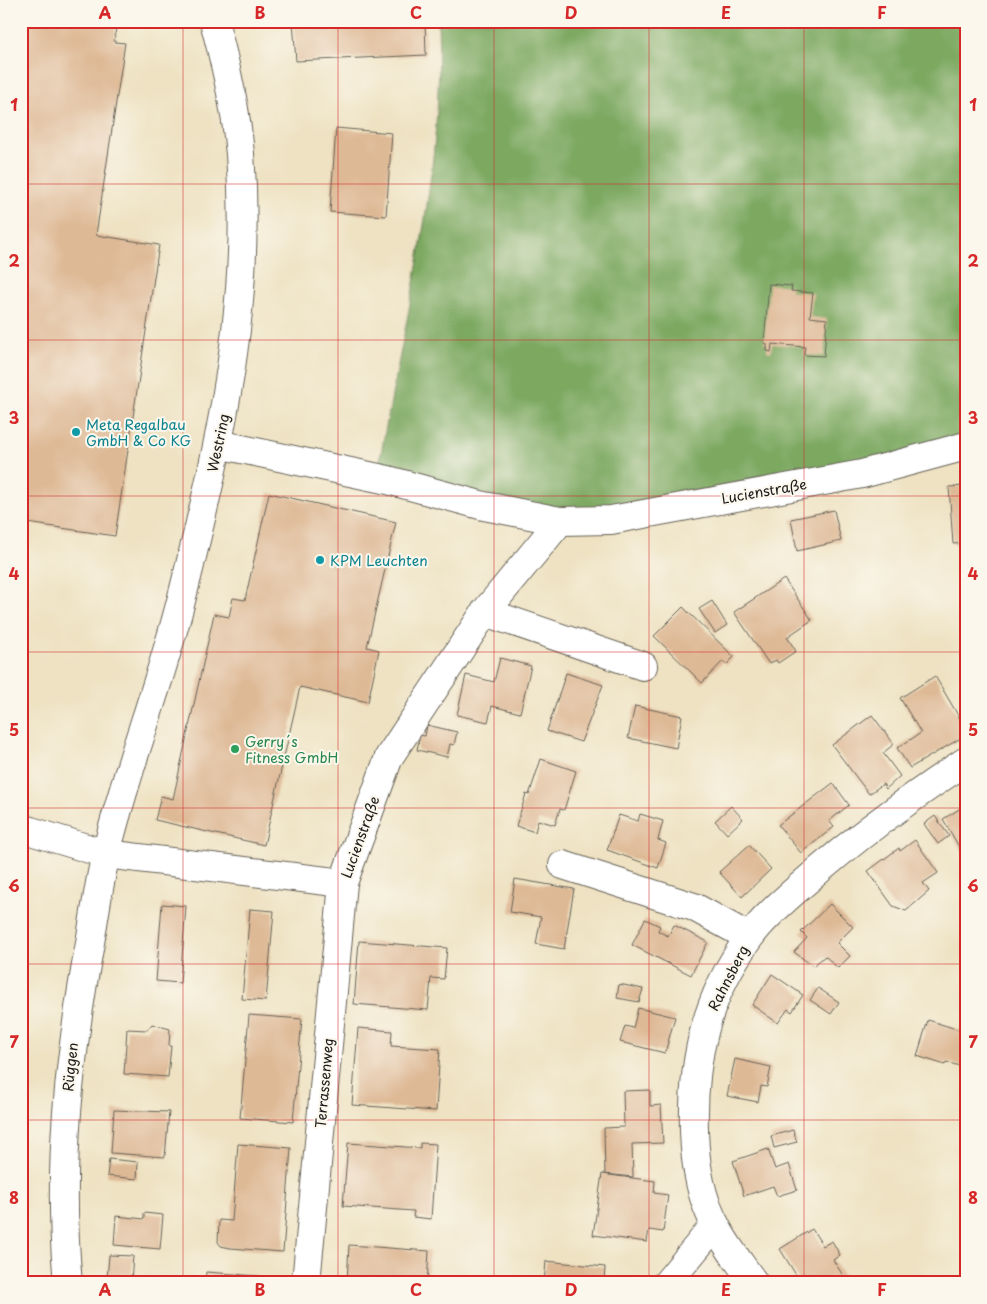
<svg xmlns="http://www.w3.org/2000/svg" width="987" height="1304" viewBox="0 0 987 1304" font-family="'Playpen Sans',sans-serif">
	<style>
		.forest { fill: #7ba861; stroke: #4c623e }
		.building { fill: #deb996 }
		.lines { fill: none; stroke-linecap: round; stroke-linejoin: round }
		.minor-casing { stroke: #666156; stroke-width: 30 }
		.minor { stroke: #fff; stroke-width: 28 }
		.grid { fill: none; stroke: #d62828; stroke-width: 1; stroke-opacity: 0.55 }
		.culture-dot { fill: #0f9aa8; stroke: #fbf7ec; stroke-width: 2 }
		.leisure-dot { fill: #2e9e5b; stroke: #fbf7ec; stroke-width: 2 }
		.labels { text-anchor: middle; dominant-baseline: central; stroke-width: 4; stroke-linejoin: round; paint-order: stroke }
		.culture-label { font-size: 14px; fill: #0d838f; stroke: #fbf7ec; text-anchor: start }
		.street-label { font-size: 14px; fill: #1c1c1c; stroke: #fbf7ec }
		.leisure-label { font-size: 14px; fill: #27864d; stroke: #fbf7ec; text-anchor: start }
		.neatline { fill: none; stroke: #d62828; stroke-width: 2 }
		.grid-label { font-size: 16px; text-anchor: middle; font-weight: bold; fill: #d62828 }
	</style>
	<rect width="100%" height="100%" fill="#fbf7ec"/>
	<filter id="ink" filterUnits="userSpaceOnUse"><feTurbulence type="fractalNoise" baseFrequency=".02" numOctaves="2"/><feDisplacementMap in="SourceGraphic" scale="10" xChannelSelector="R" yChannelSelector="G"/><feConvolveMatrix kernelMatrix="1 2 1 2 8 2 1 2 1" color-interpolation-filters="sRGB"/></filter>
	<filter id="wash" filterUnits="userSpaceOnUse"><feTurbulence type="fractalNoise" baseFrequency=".0096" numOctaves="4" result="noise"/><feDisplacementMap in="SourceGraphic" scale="20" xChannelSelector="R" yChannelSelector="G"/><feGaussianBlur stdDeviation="1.12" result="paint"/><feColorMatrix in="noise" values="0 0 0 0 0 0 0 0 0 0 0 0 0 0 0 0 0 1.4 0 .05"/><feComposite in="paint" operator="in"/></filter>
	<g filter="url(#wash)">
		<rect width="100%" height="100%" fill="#eee2c2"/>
		<path class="forest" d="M438,21H966V436L793,480L607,513L530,504L378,471C404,320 445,175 438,21Z"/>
		<g id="blocks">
			<g class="building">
				<polygon points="21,21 117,21 114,42 125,43 96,235 159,245 115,536 21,522"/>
				<polygon points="293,21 425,21 426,55 296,61"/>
				<polygon points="336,128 392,133 386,216 330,212"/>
				<polygon points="769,284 792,286 791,291 813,293 810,317 827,319 824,356 804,355 805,347 772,344 771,352 767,351 767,344 764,343"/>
				<polygon points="966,486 966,543 953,544 949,487"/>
				<polygon points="269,493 396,522 367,647 379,650 368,702 300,687 264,845 155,820 161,796 173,799 214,614 229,617 233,598 245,600"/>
				<polygon points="834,510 841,541 797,551 791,519"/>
				<polygon points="784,579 812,620 787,637 796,651 778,663 776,660 769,664 734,612"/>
				<polygon points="712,601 727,625 715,633 699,609"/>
				<polygon points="683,607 734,657 726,665 723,661 702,683 654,636"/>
				<polygon points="500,658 531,666 520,713 492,706 488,722 457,715 466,675 494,682"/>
				<polygon points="566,673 603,685 581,742 547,731"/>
				<polygon points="935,676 966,729 966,735 910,768 897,748 921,733 900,698"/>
				<polygon points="635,706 682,716 676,748 628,738"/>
				<polygon points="872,715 894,744 883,753 900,776 886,789 883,784 869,794 832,745"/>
				<polygon points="427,725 457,732 454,745 450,744 447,757 417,750 420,735 425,736"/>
				<polygon points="541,759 576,771 564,810 560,809 555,825 538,820 535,832 516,826 526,794 529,795"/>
				<polygon points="833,783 849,805 829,821 834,827 801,853 778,825"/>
				<polygon points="966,805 966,859 943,819"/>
				<polygon points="731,806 743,819 727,834 715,821"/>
				<polygon points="640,814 663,821 658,840 666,843 658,868 607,850 619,815 638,821"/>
				<polygon points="935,816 949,836 938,844 924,824"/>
				<polygon points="915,840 938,873 923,883 929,891 906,911 893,906 868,871 899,848 900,851"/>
				<polygon points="749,845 771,869 742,897 719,872"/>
				<polygon points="515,879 574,889 564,949 536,944 541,917 510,912"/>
				<polygon points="162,904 186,906 180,983 156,981"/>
				<polygon points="830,904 853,927 837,943 850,956 838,968 825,956 813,966 794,952 807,938 801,932"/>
				<polygon points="250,909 274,911 266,1001 242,999"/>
				<polygon points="645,919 660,926 658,931 668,936 674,925 708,942 691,975 632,945"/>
				<polygon points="359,941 447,948 444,979 431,978 428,1010 354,1004"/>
				<polygon points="772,974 803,995 792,1012 788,1009 778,1023 752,1005"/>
				<polygon points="619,984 643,989 639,1002 617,998"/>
				<polygon points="818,988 839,1002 831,1014 810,1000"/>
				<polygon points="638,1008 675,1017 665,1053 620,1042 625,1026 633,1028"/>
				<polygon points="249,1015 302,1019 293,1122 240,1118"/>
				<polygon points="928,1020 966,1032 966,1068 946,1062 945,1065 917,1056"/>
				<polygon points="152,1024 170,1029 169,1046 171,1046 168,1077 124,1074 127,1029 147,1030"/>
				<polygon points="358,1028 392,1031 391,1046 440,1049 436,1111 352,1105"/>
				<polygon points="735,1059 771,1067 767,1087 761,1086 758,1102 727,1096"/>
				<polygon points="650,1090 650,1106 661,1105 663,1143 632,1144 633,1177 605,1174 604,1128 624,1127 623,1091"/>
				<polygon points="114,1110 169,1112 165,1157 111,1153"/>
				<polygon points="793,1130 797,1142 774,1148 771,1136"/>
				<polygon points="348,1143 420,1148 420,1143 436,1144 431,1219 413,1217 414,1211 343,1206"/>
				<polygon points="238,1144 291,1148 283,1252 230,1248 221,1246 218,1242 219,1220 232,1221"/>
				<polygon points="768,1149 775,1169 789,1164 797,1190 777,1196 773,1186 744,1196 733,1161"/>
				<polygon points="109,1159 138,1162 137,1179 107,1176"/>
				<polygon points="602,1174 655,1181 654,1193 668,1195 663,1232 649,1230 647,1242 593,1235"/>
				<polygon points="144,1213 163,1215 160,1249 114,1245 116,1216 144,1219"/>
				<polygon points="812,1229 823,1246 832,1241 840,1255 833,1260 848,1283 801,1283 780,1249"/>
				<polygon points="349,1245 429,1251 427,1283 347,1283"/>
				<polygon points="109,1255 133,1256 131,1282 107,1280"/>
				<polygon points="546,1261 605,1267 604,1283 544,1283"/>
				<polygon points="206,1272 258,1276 257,1283 205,1283"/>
			</g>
		</g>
	</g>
	<g filter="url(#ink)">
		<use href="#blocks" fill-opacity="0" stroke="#666156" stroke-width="1"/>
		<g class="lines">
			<defs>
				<g id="minor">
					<polyline points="218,444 388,480 484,506 560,521 485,612 389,757 343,883 306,1283"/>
					<polyline points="560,521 611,520 862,474 966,446"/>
					<polyline points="485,612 643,666"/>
					<polyline points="21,828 106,854 343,883"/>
					<polyline points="563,865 694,907 749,937"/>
					<path d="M68,1283C57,1168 69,1056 90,943C95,913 99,883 106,854C123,783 149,714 169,644C183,598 193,552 204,506C231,390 250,273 240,154C236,109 226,65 214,21"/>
					<polyline points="667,1283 715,1225"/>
					<path d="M754,1283C741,1264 726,1246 716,1226C700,1197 695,1163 694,1131C692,1059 706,997 749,938C764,917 786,899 805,882C855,838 910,798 966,761"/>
				</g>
			</defs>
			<use href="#minor" class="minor-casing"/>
			<use href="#minor" class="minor"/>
		</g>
	</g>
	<path class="grid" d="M183,21V1283M338,21V1283M494,21V1283M649,21V1283M804,21V1283M21,184H966M21,340H966M21,496H966M21,652H966M21,808H966M21,964H966M21,1120H966"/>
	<g class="culture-dot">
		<circle cx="76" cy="432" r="5"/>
		<circle cx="320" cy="560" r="5"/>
	</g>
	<circle class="leisure-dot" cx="235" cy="749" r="5"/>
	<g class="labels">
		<g class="culture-label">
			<text x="86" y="424">Meta Regalbau<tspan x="86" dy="16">GmbH &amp; Co KG</tspan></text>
			<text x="330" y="560">KPM Leuchten</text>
		</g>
		<g class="street-label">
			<text transform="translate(218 443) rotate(-78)">Westring</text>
			<text transform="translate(764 491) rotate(-10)">Lucienstraße</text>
			<text transform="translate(360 837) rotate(-70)">Lucienstraße</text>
			<text transform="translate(728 978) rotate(-63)">Rahnsberg</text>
			<text transform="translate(70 1067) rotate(-84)">Rüggen</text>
			<text transform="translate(324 1083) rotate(-85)">Terrassenweg</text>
		</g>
		<g class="leisure-label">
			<text x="245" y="741">Gerry´s<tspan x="245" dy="16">Fitness GmbH</tspan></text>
		</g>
	</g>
	<rect width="987" height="1304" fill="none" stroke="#fbf7ec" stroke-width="55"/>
	<rect x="28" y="28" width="932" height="1248" class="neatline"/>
	<g class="grid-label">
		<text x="105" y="19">A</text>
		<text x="260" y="19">B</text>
		<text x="416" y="19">C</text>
		<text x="571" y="19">D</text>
		<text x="726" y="19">E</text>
		<text x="882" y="19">F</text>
		<text x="14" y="111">1</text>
		<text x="973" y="111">1</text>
		<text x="14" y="267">2</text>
		<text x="973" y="267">2</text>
		<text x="14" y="424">3</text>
		<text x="973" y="424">3</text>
		<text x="14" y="580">4</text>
		<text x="973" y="580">4</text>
		<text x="14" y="736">5</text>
		<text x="973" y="736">5</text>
		<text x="14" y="892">6</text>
		<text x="973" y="892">6</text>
		<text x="14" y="1048">7</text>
		<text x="973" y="1048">7</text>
		<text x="14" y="1204">8</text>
		<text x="973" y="1204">8</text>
		<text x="105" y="1296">A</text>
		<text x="260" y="1296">B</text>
		<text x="416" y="1296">C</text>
		<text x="571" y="1296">D</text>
		<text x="726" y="1296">E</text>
		<text x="882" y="1296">F</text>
	</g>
</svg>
